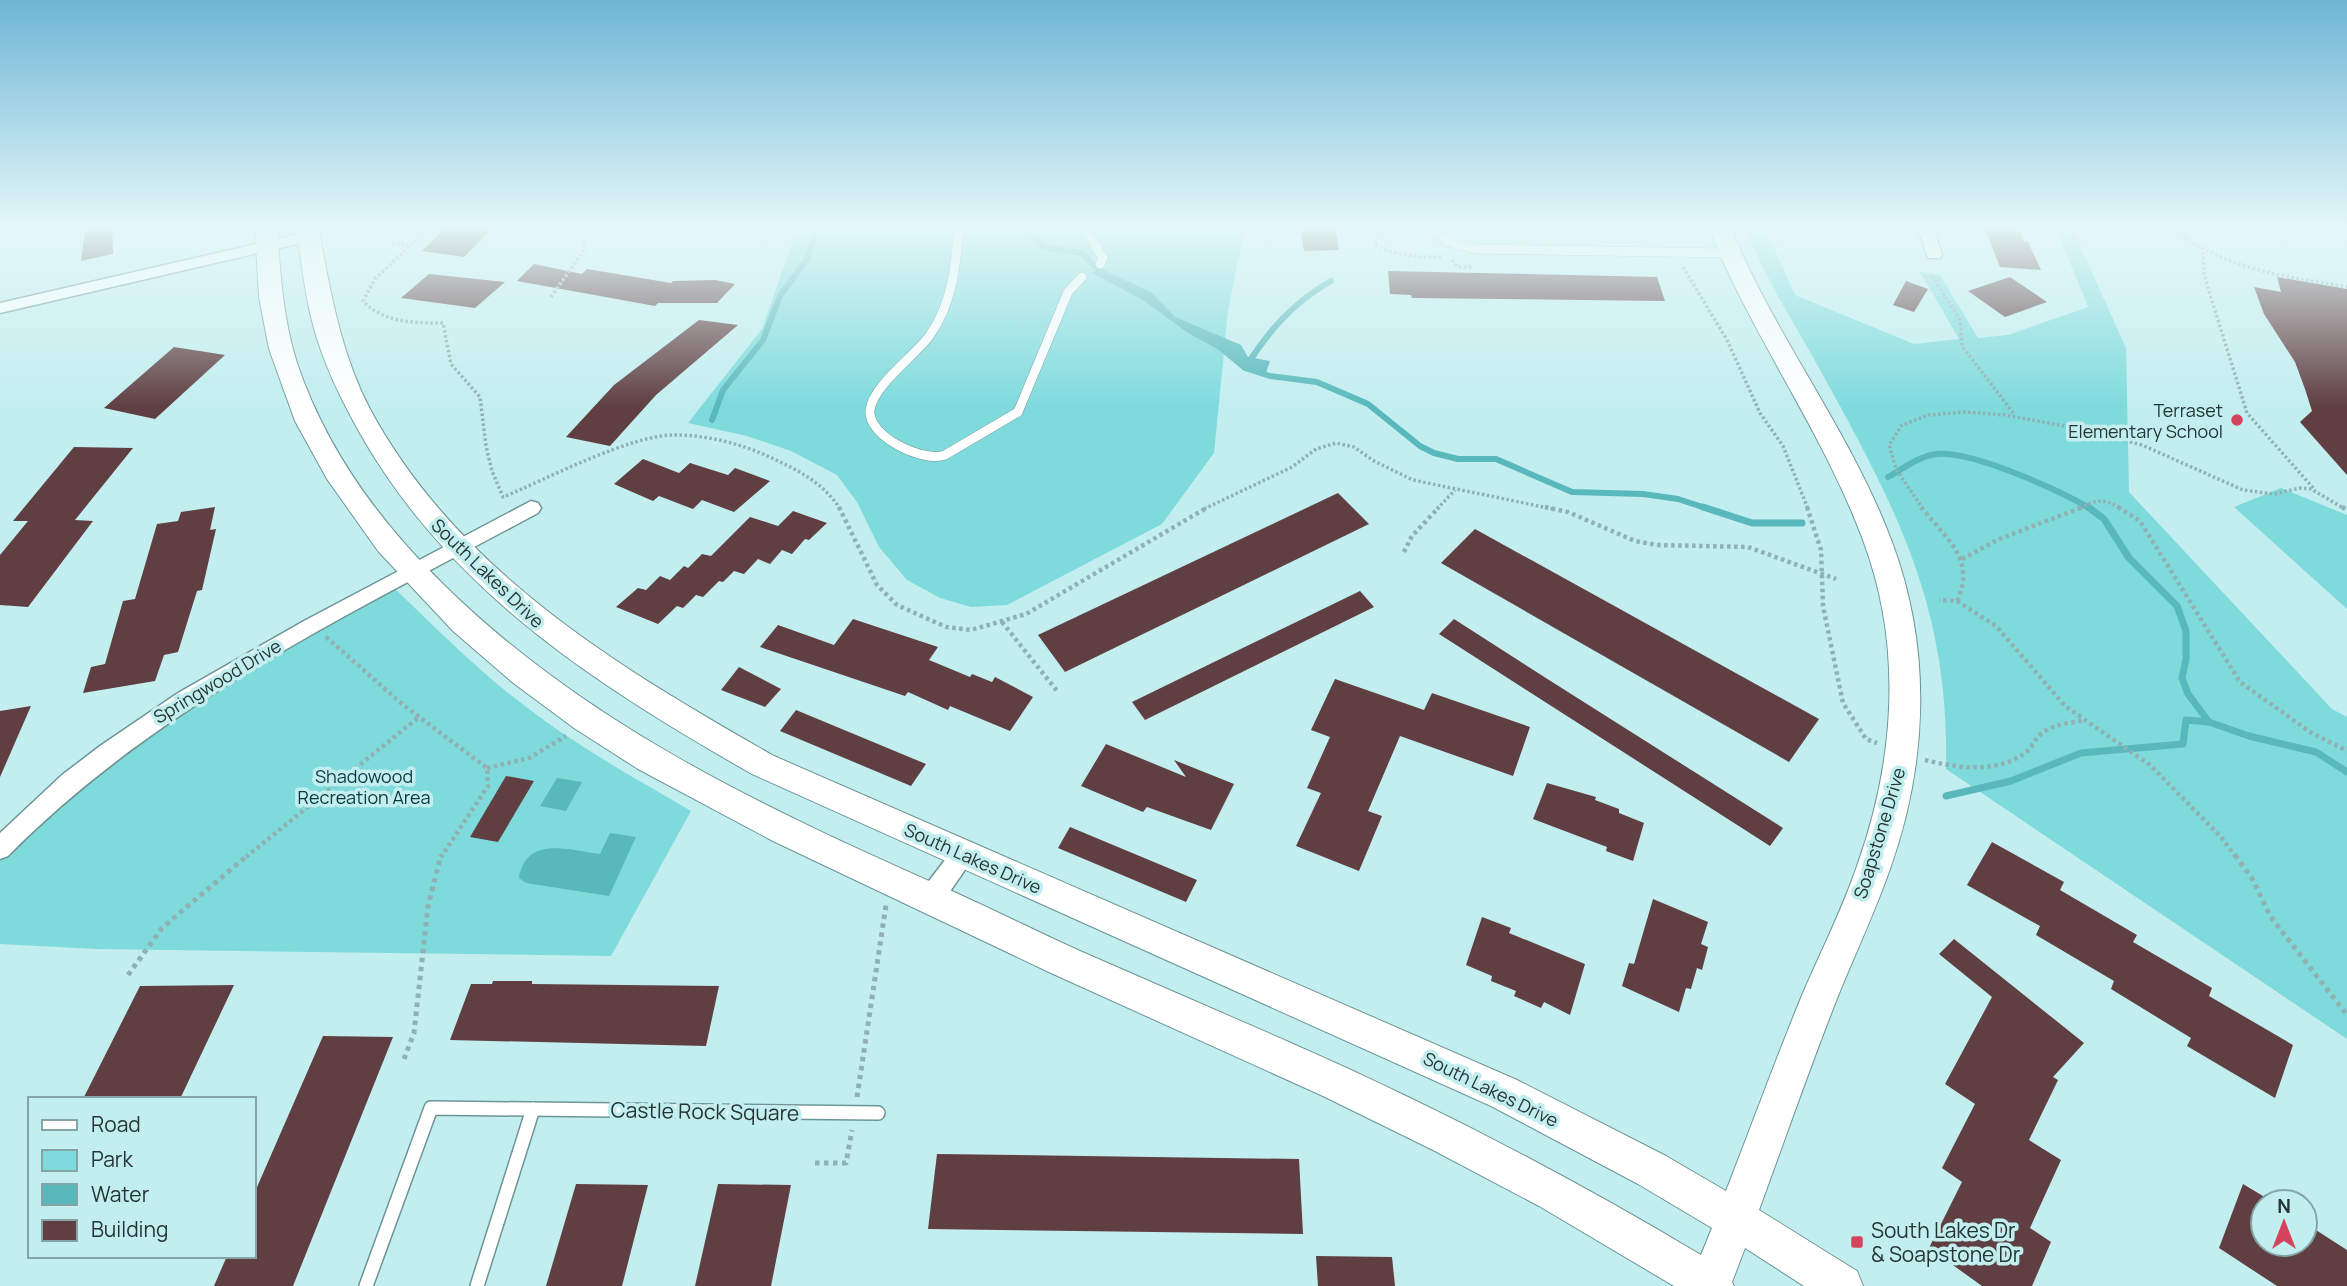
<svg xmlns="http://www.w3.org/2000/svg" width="2347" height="1286" viewBox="0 0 2347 1286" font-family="Manrope,sans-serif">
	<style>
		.green { fill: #7fdadc }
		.water { fill: #58b8bb }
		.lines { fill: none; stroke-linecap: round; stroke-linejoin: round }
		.stream-far1 { stroke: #58b8bb; stroke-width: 6 }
		.stream { stroke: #58b8bb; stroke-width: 7 }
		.building { fill: #5f3f42 }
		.lane-far1-casing { stroke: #6d9596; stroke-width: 10 }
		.lane-casing { stroke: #6d9596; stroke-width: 16 }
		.street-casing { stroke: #6d9596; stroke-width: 3 }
		.secondary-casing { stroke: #6d9596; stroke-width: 2 }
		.path-far2 { stroke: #8fb1b2; stroke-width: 3.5; stroke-dasharray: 2.5 2.5; stroke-linecap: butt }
		.path-far1 { stroke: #8fb1b2; stroke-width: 4.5; stroke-dasharray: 3.5 3.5; stroke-linecap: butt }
		.path { stroke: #8fb1b2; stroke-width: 5; stroke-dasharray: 4.5 4.5; stroke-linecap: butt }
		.lane-far1 { stroke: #fff; stroke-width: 9 }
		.lane { stroke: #fff; stroke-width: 13 }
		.street { fill: #fff; fill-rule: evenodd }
		.secondary { fill: #fff; fill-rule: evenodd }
		.poi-dot { fill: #d4445d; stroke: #c3eeef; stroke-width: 2.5 }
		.labels { text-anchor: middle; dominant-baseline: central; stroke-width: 7; stroke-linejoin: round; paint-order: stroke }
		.poi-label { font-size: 18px; fill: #253536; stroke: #c3eeef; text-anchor: end }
		.street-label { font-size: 18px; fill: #253536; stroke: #c3eeef }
		.park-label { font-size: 18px; fill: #09383a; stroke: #c3eeef }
		.near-street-label { font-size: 21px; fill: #253536; stroke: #c3eeef }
		.near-poi-label { font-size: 21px; fill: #253536; stroke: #c3eeef; text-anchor: start }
	</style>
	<rect width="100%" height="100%" fill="#c3eeef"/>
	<g class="green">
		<polygon points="798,226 1245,226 1228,311 1214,453 1162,524 1007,605 971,607 940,598 907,580 879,547 857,502 837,475 791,451 747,436 688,423 762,329"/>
		<path d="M1745,226H1764L1795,295L1914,344L1959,339L1920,272L1940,275L1978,338L2008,335L2088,307L2055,226H2071L2126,348L2129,492L2332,709L2347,717V1039L1946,769C1950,602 1892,500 1814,359C1790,316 1762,273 1745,226Z"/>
		<polygon points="2281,488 2347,515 2347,609 2234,507"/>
		<path d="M390,584C438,630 486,679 541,718C589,753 640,781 691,811L611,956L97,949L0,944V849L84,771Z"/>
	</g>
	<g class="water">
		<polygon points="1100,268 1152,293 1175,317 1241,345 1248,357 1270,361 1266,373 1252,368 1188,333 1143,300 1092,273"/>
		<polygon points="557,778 582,782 566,811 540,806"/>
		<path d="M610,833L636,837L609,896L526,883L519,878C526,835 569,850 600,854Z"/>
	</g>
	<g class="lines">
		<g class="stream-far1">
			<polyline points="992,226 998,231 1017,228 1030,234 1044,247 1081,253 1104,274"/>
			<polyline points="1221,348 1245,368 1270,376 1317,382 1368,404 1420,446 1434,453 1458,459 1496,459 1572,492 1643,494 1678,499 1709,509"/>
			<path d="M1247,365C1270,329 1294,302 1331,281"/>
			<polyline points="712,420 723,390 763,340 780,296 807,259 815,234 821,226"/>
			<path d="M1888,477C1904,468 1919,456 1937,454C1973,451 2059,490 2091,509"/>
		</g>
		<g class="stream">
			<polyline points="1703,507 1752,523 1802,523"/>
			<polyline points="2088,507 2104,519 2129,558 2177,606 2186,631 2186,659 2182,678 2188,694 2209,722"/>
			<polyline points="1946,796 2011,781 2081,753 2183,744 2186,720 2209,722 2249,736 2316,752 2347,772"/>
		</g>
	</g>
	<g class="building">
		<polygon points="86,226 112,226 113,254 81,261"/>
		<polygon points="447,226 494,226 464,257 422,251"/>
		<polygon points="1300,226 1335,226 1339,250 1304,251"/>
		<polygon points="1984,226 2018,226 2024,242 2028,242 2041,270 2000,267"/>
		<polygon points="534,264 582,274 587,269 671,283 673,281 715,280 735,284 717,303 658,303 655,306 517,281"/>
		<polygon points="1388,271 1657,277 1665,301 1412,298 1411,295 1390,294"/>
		<polygon points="429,274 505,282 475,308 401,298"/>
		<polygon points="2010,277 2047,302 2005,317 1968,291"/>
		<polygon points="2277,277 2347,289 2347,475 2300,422 2312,411 2305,389 2295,362 2264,314 2254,287 2281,292"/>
		<polygon points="1906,281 1928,289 1914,312 1893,305"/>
		<polygon points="699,320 738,325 656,395 610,446 566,437 614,385"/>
		<polygon points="174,347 225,355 155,419 104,408"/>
		<polygon points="74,447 133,448 75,520 93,521 28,607 0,605 0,555 28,521 13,521"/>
		<polygon points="643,459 679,473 690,463 728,475 735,468 770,481 734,512 702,500 693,509 659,496 653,501 614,484"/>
		<polygon points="1338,493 1369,524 1065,672 1038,635"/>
		<polygon points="215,507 210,530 216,529 202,590 197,591 178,652 164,655 155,681 83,693 91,667 105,664 123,601 135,599 157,524 178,521 181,512"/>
		<polygon points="793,511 827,523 809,540 805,539 792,554 782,550 770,564 758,559 744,574 734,571 723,582 719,581 703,597 696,595 683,608 677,606 658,624 616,607 638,588 646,590 660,576 670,580 684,566 688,568 702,554 711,556 750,517 778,526"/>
		<polygon points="1475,529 1819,719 1789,762 1441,563"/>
		<polygon points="1360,591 1374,607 1145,720 1132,702"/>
		<polygon points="853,619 938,647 929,660 970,677 972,674 992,682 995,677 1033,697 1010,731 950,706 948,710 908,692 905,696 760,647 778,625 834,645"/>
		<polygon points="1454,619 1549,680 1783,828 1770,846 1439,634"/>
		<polygon points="739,667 781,689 765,707 721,690"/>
		<polygon points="1335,679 1424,710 1432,693 1530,727 1513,776 1400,736 1368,811 1382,816 1359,871 1296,846 1321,793 1307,788 1330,737 1311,730"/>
		<polygon points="31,706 0,777 0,711"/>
		<polygon points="796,710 926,764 911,786 780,731"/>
		<polygon points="1106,744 1186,777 1174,760 1234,784 1211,830 1147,807 1143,812 1081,786"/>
		<polygon points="506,776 534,781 498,842 470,837"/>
		<polygon points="1547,783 1596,797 1595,800 1619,809 1619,813 1644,823 1633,861 1606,851 1607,847 1533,819"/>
		<polygon points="1070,827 1197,880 1186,902 1058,848"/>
		<polygon points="1992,842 2064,882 2060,890 2137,935 2133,942 2212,988 2209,996 2293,1045 2275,1098 2187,1046 2191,1038 2111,989 2114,981 2036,935 2040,926 1967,885"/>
		<polygon points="1653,899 1708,922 1701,944 1708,947 1702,970 1697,968 1691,989 1686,988 1679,1012 1622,986 1629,963 1634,964"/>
		<polygon points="1482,917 1511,928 1509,933 1585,964 1570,1015 1544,1002 1541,1008 1514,996 1516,991 1491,981 1492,976 1466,965"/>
		<polygon points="1954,939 2084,1043 2053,1077 2058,1080 2029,1140 2061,1160 2030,1228 2051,1242 2032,1286 1982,1286 1929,1248 1962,1182 1942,1168 1975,1104 1945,1084 1992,997 1939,954"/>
		<polygon points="493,981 532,981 532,984 719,986 706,1046 450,1040 471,984 492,984"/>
		<polygon points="234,985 180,1099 83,1099 140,986"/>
		<polygon points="323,1036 393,1037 293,1286 214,1286 227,1256 254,1256 254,1194"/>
		<polygon points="937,1154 1299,1159 1303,1234 928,1229"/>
		<polygon points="576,1184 648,1185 622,1286 546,1286"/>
		<polygon points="718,1184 791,1185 771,1286 695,1286"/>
		<polygon points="2243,1184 2263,1196 2263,1244 2305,1244 2305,1223 2347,1250 2347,1286 2277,1286 2219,1248"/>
		<polygon points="1316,1256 1392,1257 1395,1286 1318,1286"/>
	</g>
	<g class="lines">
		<defs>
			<g id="lane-far1">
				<path d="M958,226C957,263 952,304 930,335C916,355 873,385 870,410C867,436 923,463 945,455L1018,412L1068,292L1082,277"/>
				<polyline points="1083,226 1103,258 1100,264"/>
				<polyline points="1430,226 1448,242 1475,249 1728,253"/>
			</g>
			<g id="lane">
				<polyline points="366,1286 431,1108 878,1113"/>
				<polyline points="477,1286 533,1109"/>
			</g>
			<g id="street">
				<polygon points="1917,226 1933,226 1942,255 1940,258 1928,258"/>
				<polygon points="308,232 316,237 314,240 0,313 0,303"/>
				<path d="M531,501L538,503L541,508L538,513C353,612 157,705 8,856L0,859V833L62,775L100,746L178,693L304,621Z"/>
				<polygon points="963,844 971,847 975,854 971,861 940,906 931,909 922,906 919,898 922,890 955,847"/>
			</g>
			<path id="secondary" d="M255,226H277C280,272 283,319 297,363C326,449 379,521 443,584C588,727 771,811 954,892C996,911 1038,932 1080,951C1150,982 1221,1012 1291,1043C1432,1105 1569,1176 1701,1255L1712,1228L1638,1184L1491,1106L752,774C602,688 459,598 368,447C345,408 323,365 312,321C304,290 301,258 296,226H318C330,289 340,352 370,409C457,571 619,668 774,756L1517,1080L1666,1156L1726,1191C1752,1125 1776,1058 1803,993C1821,951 1842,910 1857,866C1895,760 1903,646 1863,540C1822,430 1751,335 1708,226H1730C1775,337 1851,432 1892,542C1932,649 1928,762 1890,869C1875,912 1855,954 1838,996C1810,1067 1785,1139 1759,1210L1857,1271L1863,1286H1804L1745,1248L1732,1282L1734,1286H1674L1539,1206L1433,1150L1323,1096L1051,973L773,841L638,769L574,728L512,682L453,631L378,551L327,479L295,421L269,349L259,297Z"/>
		</defs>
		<use href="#lane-far1" class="lane-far1-casing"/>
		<use href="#lane" class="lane-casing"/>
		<use href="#street" class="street-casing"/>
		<use href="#secondary" class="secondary-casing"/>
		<g class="path-far2">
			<path d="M431,226L375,279L363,301C384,323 414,323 443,323L451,364L480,397L486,446L492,471L503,497C547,479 630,435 674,435C710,435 746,445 778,461C802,472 826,486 840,509"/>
			<path d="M1396,226L1376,239L1375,244C1387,255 1425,258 1442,257"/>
			<polyline points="1660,226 1666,238"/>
			<path d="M2168,226C2225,269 2279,276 2347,287"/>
			<polyline points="392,243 408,245"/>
			<polyline points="2203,252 2204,275 2247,413 2315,490"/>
			<polyline points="1452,260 1458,267 1472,267"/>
			<polyline points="1683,267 1727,340 1760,413 1783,446 1808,509"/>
			<polyline points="1932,276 1960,320 1962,346 2014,414"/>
			<polyline points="551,297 584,250 585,226"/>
			<polyline points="1204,509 1292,467 1316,449 1336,443 1354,447 1374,461 1413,480 1553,509"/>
			<polyline points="1437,509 1455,490"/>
			<polyline points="1923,509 1896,469 1889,445 1902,425 1929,415 1964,412 2005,415 2086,430 2142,445 2243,490 2274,494 2300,488 2311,489 2345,509"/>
			<path d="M2080,509C2096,498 2106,499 2121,509"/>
		</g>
		<g class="path-far1">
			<polyline points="839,507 877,585 897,605 946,627 971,630 1026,614 1208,507"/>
			<polyline points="1545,507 1568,512 1635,541 1657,545 1748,547 1836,579"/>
			<polyline points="1807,507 1821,550 1823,606 1843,703 1866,739 1877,743"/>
			<path d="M1921,507C1945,538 1977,559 1957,601L1939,600"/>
			<polyline points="2118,507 2140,521 2240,682 2310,732 2347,751"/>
			<polyline points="2342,507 2347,510"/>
			<polyline points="1404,552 1412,536 1439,507"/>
			<polyline points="1962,559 1999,539 2083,507"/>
			<polyline points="1957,601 1996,626 2065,706 2150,765 2221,837 2236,857"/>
			<polyline points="1002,622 1057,691"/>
			<polyline points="326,637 402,704 487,768 488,786 441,857"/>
			<path d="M1925,760C1956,768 1999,774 2026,752C2032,748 2034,740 2040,735C2052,724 2070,723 2086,720"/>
			<polyline points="487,768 529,758 566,736"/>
			<polyline points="246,857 419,717"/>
		</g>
		<g class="path">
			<polyline points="2235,855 2253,880 2270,916 2347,1015"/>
			<polyline points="128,975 162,928 248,855"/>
			<polyline points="404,1059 414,1033 428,906 441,855"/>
			<polyline points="857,1097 886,905"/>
			<polyline points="815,1163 846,1163 852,1130"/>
		</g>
		<use href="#lane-far1" class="lane-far1"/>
		<use href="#lane" class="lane"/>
		<use href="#street" class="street"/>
		<use href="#secondary" class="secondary"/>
	</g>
	<linearGradient id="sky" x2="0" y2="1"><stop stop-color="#6eb6d6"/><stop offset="0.56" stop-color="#e4f7f8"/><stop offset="1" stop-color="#e4f7f8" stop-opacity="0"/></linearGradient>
	<rect width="2347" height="406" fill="url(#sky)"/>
	<g class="poi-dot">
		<circle cx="2237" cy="420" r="7"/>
		<rect x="1850" y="1235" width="14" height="14" rx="3.5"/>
	</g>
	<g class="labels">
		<g class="poi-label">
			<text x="2223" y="410">Terraset<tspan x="2223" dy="21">Elementary School</tspan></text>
		</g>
		<g class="street-label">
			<text transform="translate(488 573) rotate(44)">South Lakes Drive</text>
			<text transform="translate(217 681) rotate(-31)">Springwood Drive</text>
			<text transform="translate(1879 833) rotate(-73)">Soapstone Drive</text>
			<text transform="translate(973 858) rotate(24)">South Lakes Drive</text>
			<text transform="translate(1491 1089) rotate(26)">South Lakes Drive</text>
		</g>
		<g class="park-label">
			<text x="364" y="776">Shadowood<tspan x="364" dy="21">Recreation Area</tspan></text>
		</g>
		<g class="near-street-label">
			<text transform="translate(705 1111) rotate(1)">Castle Rock Square</text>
		</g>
		<g class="near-poi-label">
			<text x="1871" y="1230">South Lakes Dr<tspan x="1871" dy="24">&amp; Soapstone Dr</tspan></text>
		</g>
	</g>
	<rect x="28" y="1097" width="228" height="161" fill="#c3eeef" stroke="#84a4a5" stroke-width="2"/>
	<rect x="42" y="1120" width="35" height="10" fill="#ffffff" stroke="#84a4a5" stroke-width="2"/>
	<text x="91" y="1132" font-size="21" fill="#253536">Road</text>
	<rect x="42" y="1150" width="35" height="21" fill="#7fdadc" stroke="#84a4a5" stroke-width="2"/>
	<text x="91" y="1167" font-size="21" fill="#253536">Park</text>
	<rect x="42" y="1184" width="35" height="21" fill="#58b8bb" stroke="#84a4a5" stroke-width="2"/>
	<text x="91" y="1202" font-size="21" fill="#253536">Water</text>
	<rect x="42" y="1220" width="35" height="21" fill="#5f3f42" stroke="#84a4a5" stroke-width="2"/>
	<text x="91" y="1237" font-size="21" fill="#253536">Building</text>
	<g transform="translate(2284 1223)"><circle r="33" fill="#c3eeef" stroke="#84a4a5" stroke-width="2"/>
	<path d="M0-5L12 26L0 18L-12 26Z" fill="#d4445d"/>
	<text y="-10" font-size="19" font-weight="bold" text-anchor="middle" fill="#253536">N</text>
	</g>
</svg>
